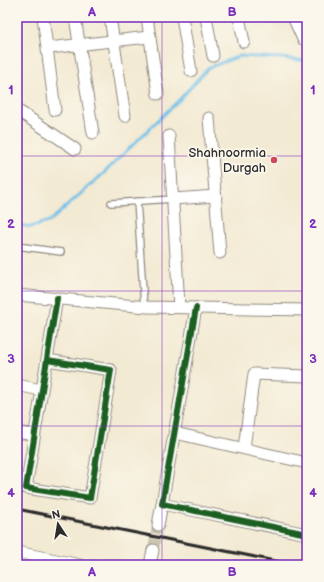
<svg xmlns="http://www.w3.org/2000/svg" width="324" height="582" viewBox="0 0 324 582" font-family="'Balsamiq Sans',sans-serif">
	<style>
		.lines { fill: none; stroke-linecap: round; stroke-linejoin: round }
		.stream { stroke: #6cbfe8; stroke-width: 3 }
		.street-tunnel { stroke: #cbc4b1; stroke-width: 11; stroke-dasharray: 11 5.5; stroke-linecap: butt }
		.lane-casing { stroke: #8f8a7f; stroke-width: 8 }
		.street-casing { stroke: #8f8a7f; stroke-width: 13 }
		.lane { stroke: #fff; stroke-width: 5.5 }
		.street { stroke: #fff; stroke-width: 11 }
		.rail { stroke: #2b2b2b; stroke-width: 3 }
		.cycleway-casing { stroke: #fbf7ec; stroke-width: 8 }
		.cycleway { stroke: #1b5e20; stroke-width: 6 }
		.grid { fill: none; stroke: #7b2cbf; stroke-width: 1; stroke-opacity: 0.55 }
		.poi-dot { fill: #d1495b; stroke: #fbf7ec; stroke-width: 1.5 }
		.labels { text-anchor: middle; dominant-baseline: central; stroke-width: 3.5; stroke-linejoin: round; paint-order: stroke }
		.poi-label { font-size: 13px; fill: #2b2b2b; stroke: #fbf7ec; text-anchor: end }
		.neatline { fill: none; stroke: #7b2cbf; stroke-width: 1.5 }
		.grid-label { font-size: 13px; text-anchor: middle; font-weight: bold; fill: #7b2cbf }
	</style>
	<rect width="100%" height="100%" fill="#fbf7ec"/>
	<filter id="ink" filterUnits="userSpaceOnUse"><feTurbulence type="fractalNoise" baseFrequency=".025" numOctaves="2"/><feDisplacementMap in="SourceGraphic" scale="8" xChannelSelector="R" yChannelSelector="G"/><feConvolveMatrix kernelMatrix="1 2 1 2 8 2 1 2 1" color-interpolation-filters="sRGB"/></filter>
	<filter id="wash" filterUnits="userSpaceOnUse"><feTurbulence type="fractalNoise" baseFrequency=".012" numOctaves="4" result="noise"/><feDisplacementMap in="SourceGraphic" scale="16" xChannelSelector="R" yChannelSelector="G"/><feGaussianBlur stdDeviation="0.9" result="paint"/><feColorMatrix in="noise" values="0 0 0 0 0 0 0 0 0 0 0 0 0 0 0 0 0 1.4 0 .05"/><feComposite in="paint" operator="in"/></filter>
	<g filter="url(#wash)">
		<rect width="100%" height="100%" fill="#f3ead3"/>
		<g class="lines">
			<polyline class="stream" points="17,225 31,227 50,221 105,172 180,99 208,68 239,56 281,58 307,61"/>
		</g>
	</g>
	<g filter="url(#ink)">
		<g class="lines">
			<polyline class="street-tunnel" points="153,550 158,525"/>
			<defs>
				<g id="lane">
					<polyline points="137,201 144,306"/>
					<polyline points="111,203 173,199"/>
					<polyline points="17,246 61,252"/>
				</g>
				<g id="street">
					<polyline points="43,17 55,110"/>
					<polyline points="75,17 93,133"/>
					<polyline points="110,17 125,116"/>
					<polyline points="147,17 158,94"/>
					<polyline points="182,17 191,71"/>
					<polyline points="206,17 213,56"/>
					<polyline points="239,17 244,42"/>
					<polyline points="293,17 303,39"/>
					<polyline points="48,48 149,37"/>
					<polyline points="17,110 75,149"/>
					<polyline points="209,118 220,253"/>
					<polyline points="169,136 179,307"/>
					<polyline points="173,199 216,196"/>
					<polyline points="17,295 147,307 307,310"/>
					<polyline points="196,308 162,504 307,534"/>
					<polyline points="47,360 111,370 90,498 26,488 57,298"/>
					<polyline points="17,385 41,390"/>
					<polyline points="17,432 34,435"/>
					<polyline points="175,433 307,463"/>
					<polyline points="244,448 254,374 307,376"/>
					<polyline points="158,525 162,504"/>
					<polyline points="17,552 80,565"/>
					<polyline points="150,565 153,550"/>
				</g>
			</defs>
			<use href="#lane" class="lane-casing"/>
			<use href="#street" class="street-casing"/>
			<use href="#lane" class="lane"/>
			<use href="#street" class="street"/>
			<polyline class="rail" points="17,509 295,565"/>
			<defs>
				<g id="cycleway">
					<polyline points="196,308 162,504 307,534"/>
					<polyline points="47,360 111,370 90,498 26,488 57,298"/>
				</g>
			</defs>
			<use href="#cycleway" class="cycleway-casing"/>
			<use href="#cycleway" class="cycleway"/>
		</g>
	</g>
	<path class="grid" d="M162,17V565M17,156H307M17,291H307M17,426H307"/>
	<circle class="poi-dot" cx="274" cy="160" r="4"/>
	<g class="labels">
		<g class="poi-label">
			<text x="266" y="153">Shahnoormia<tspan x="266" dy="15">Durgah</tspan></text>
		</g>
	</g>
	<rect width="324" height="582" fill="none" stroke="#fbf7ec" stroke-width="44"/>
	<g transform="translate(58 524) rotate(348)" stroke="#fbf7ec" stroke-width="3" paint-order="stroke">
	<path d="M0-3L7 15L0 10L-7 15Z" fill="#2b2b2b"/>
	<text y="-6" font-size="11" font-weight="bold" text-anchor="middle" fill="#2b2b2b">N</text>
	</g>
	<rect x="22" y="22" width="280" height="538" class="neatline"/>
	<g class="grid-label">
		<text x="92" y="16">A</text>
		<text x="232" y="16">B</text>
		<text x="11" y="94">1</text>
		<text x="313" y="94">1</text>
		<text x="11" y="228">2</text>
		<text x="313" y="228">2</text>
		<text x="11" y="363">3</text>
		<text x="313" y="363">3</text>
		<text x="11" y="497">4</text>
		<text x="313" y="497">4</text>
		<text x="92" y="576">A</text>
		<text x="232" y="576">B</text>
	</g>
</svg>
